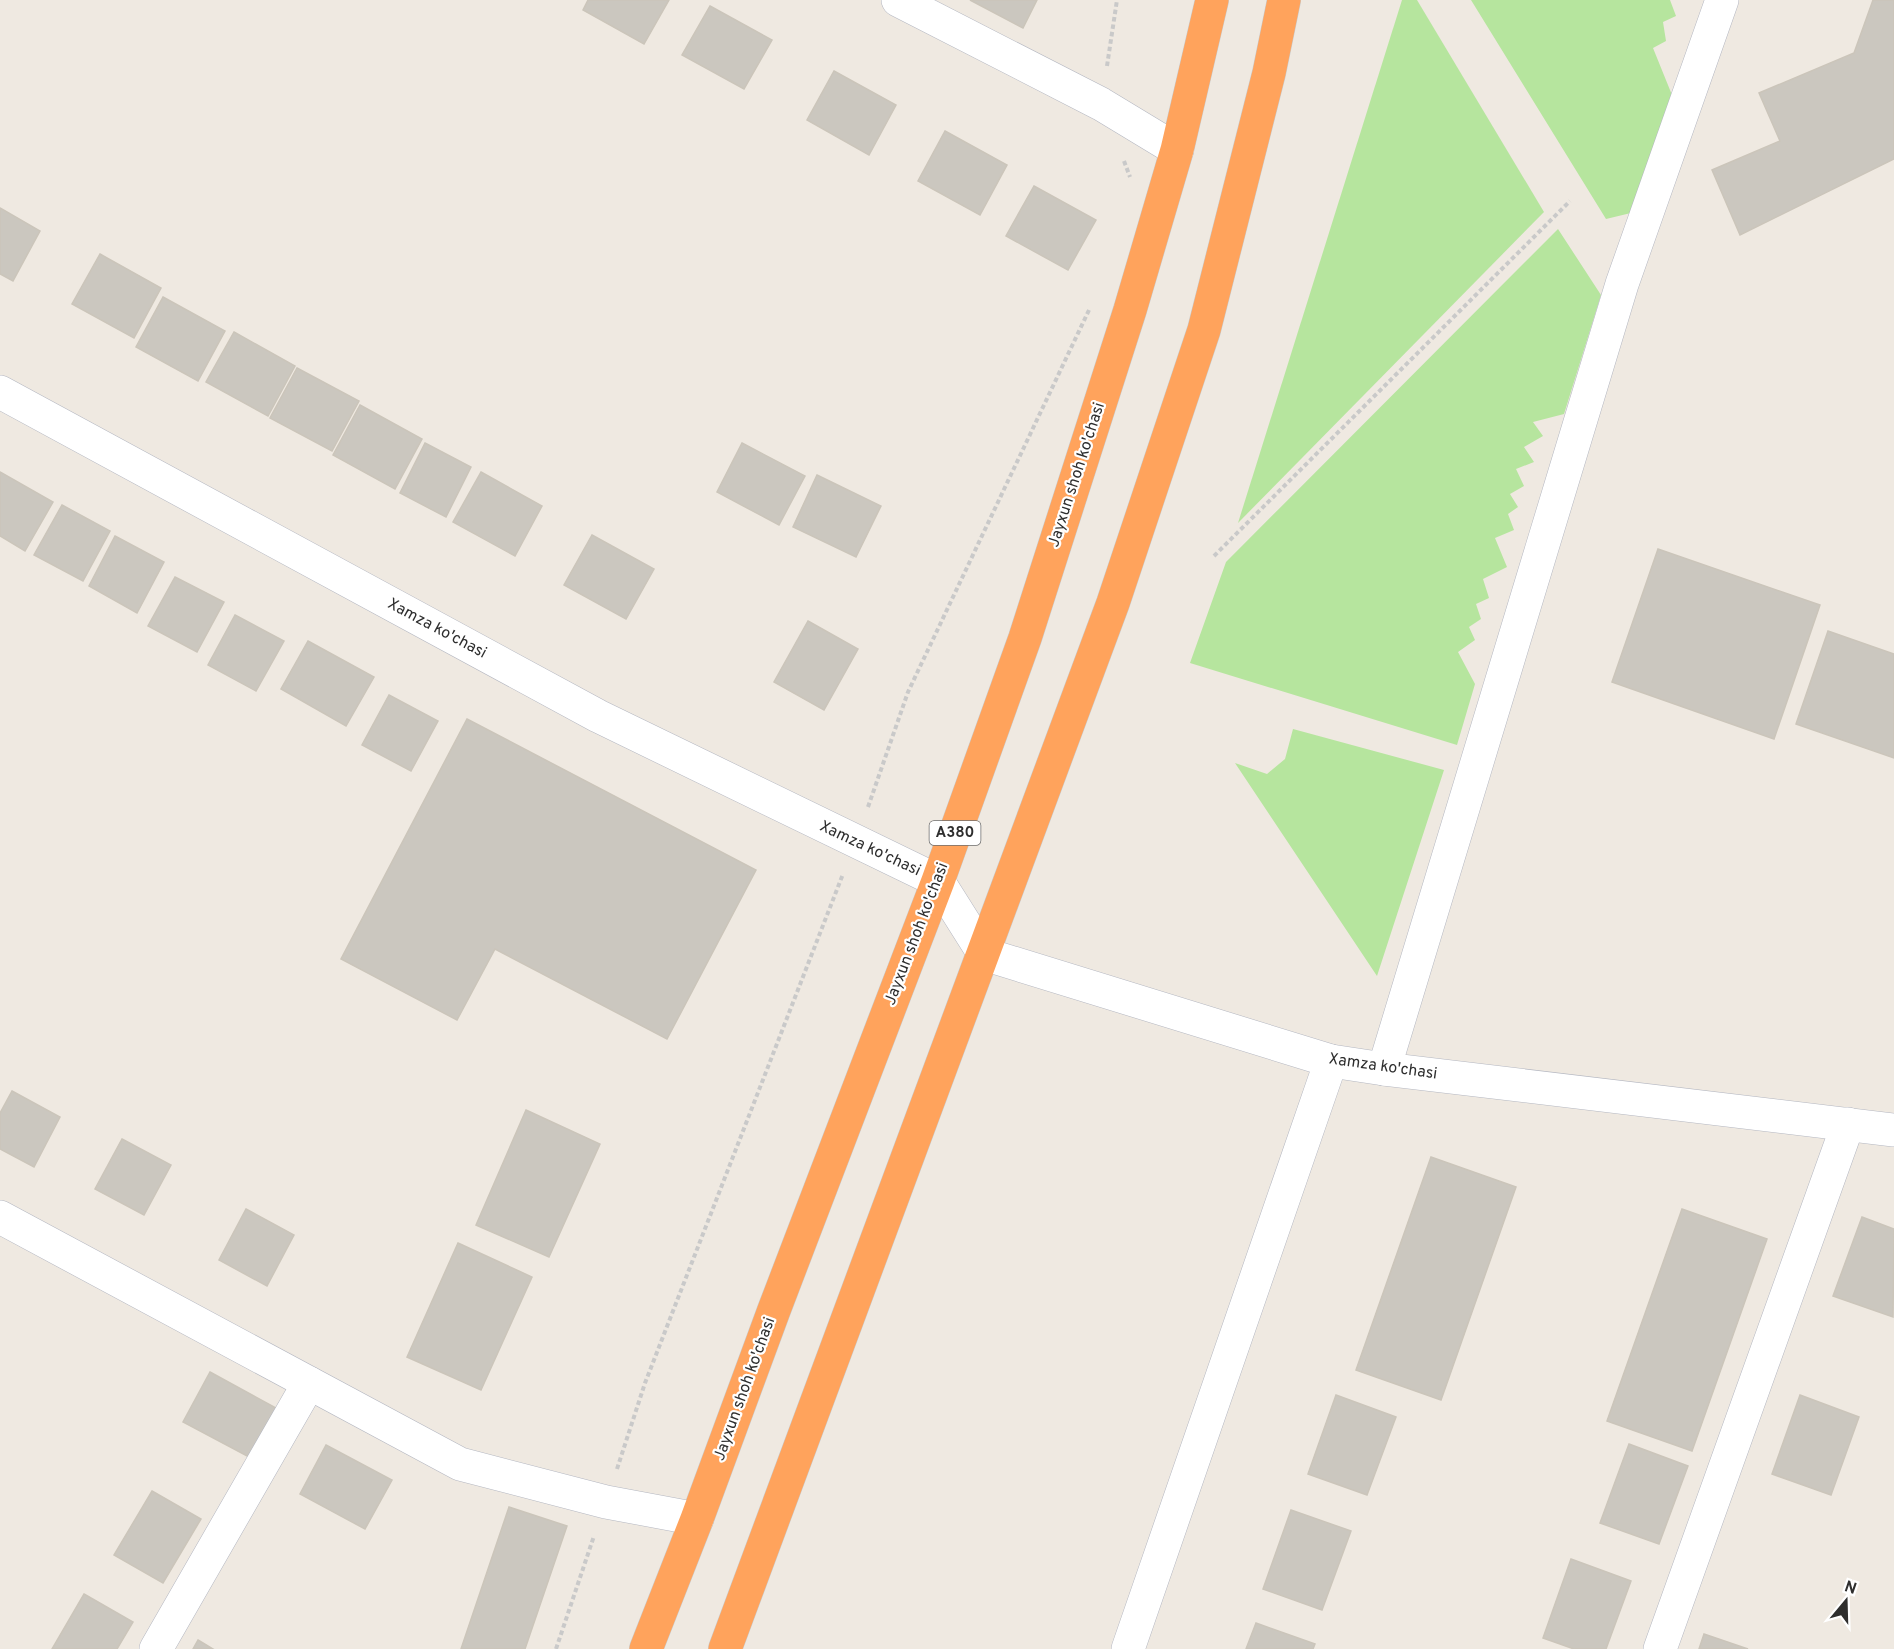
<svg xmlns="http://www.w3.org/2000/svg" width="1894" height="1649" viewBox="0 0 1894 1649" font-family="Overpass,sans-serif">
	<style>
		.green { fill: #b6e59e }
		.building { fill: #cbc7bf; stroke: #cbc5ba; stroke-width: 1.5 }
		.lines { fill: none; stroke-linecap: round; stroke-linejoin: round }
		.minor-casing { stroke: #b4b7c1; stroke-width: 34 }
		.highway-casing { stroke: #c9c9c9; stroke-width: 34 }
		.path { stroke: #c9c9c9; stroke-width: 4; stroke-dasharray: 4.5 3; stroke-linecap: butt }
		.minor { stroke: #fff; stroke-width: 33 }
		.highway { stroke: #ffa35c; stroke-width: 33 }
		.labels { text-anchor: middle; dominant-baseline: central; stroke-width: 4.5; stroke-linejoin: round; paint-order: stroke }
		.shield { fill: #fff; stroke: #6d6d6d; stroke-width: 1.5 }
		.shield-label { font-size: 15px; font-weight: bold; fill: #2e2e2e }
		.street-label { font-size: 16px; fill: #2e2e2e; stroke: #fff }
	</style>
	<rect width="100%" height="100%" fill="#efe9e1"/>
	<g class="green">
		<polygon points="1402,0 1417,0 1544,212 1238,523"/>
		<polygon points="1471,0 1670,0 1676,16 1663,22 1666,41 1653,48 1672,95 1635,212 1606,219"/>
		<polygon points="1558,229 1601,295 1564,414 1533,422 1543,436 1524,447 1534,462 1516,469 1524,486 1510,494 1518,507 1508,514 1514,530 1495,538 1507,567 1483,579 1489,598 1476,604 1481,619 1469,627 1475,640 1458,652 1475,684 1457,745 1190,663 1226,562"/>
		<polygon points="1293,729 1444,770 1377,976 1235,763 1267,774 1285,759"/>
	</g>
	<g class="building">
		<polygon points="588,0 669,0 644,44 583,10"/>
		<polygon points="970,0 1037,0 1023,28"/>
		<polygon points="1873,0 1894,0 1894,159 1740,235 1712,170 1780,141 1759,93 1854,53"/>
		<polygon points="710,6 772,40 744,89 682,55"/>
		<polygon points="834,71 896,105 869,155 807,120"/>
		<polygon points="945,131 1007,165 980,215 918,181"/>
		<polygon points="1034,186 1096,220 1068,270 1006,236"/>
		<polygon points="0,208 40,231 13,281 0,274"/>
		<polygon points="100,254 161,288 134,338 72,304"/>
		<polygon points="163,297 225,331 198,381 136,347"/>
		<polygon points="234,332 295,366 268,416 206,382"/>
		<polygon points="297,368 359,401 332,451 270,418"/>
		<polygon points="360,405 422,439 395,489 333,455"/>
		<polygon points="425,443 471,467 446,517 400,493"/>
		<polygon points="742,443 805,476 779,525 717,492"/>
		<polygon points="0,472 53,502 25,551 0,536"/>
		<polygon points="481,472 542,506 515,556 453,522"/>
		<polygon points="817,475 881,506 856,557 793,527"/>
		<polygon points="62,505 110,531 83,581 34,555"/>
		<polygon points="592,535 654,569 626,619 564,585"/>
		<polygon points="115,536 164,562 137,613 89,586"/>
		<polygon points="1658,549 1820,605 1774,739 1612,682"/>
		<polygon points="175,577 224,602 197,652 148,626"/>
		<polygon points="235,615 284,641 256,691 208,665"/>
		<polygon points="808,621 858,649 824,710 774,682"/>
		<polygon points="1828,631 1894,654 1894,758 1796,724"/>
		<polygon points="308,641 374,677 346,726 281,689"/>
		<polygon points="389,695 438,721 411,771 362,745"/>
		<polygon points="467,719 756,870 667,1039 495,949 457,1020 341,959"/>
		<polygon points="12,1091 60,1117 34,1167 0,1149 0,1113"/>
		<polygon points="526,1110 600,1144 549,1257 476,1225"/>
		<polygon points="122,1139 171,1165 144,1215 95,1189"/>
		<polygon points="1431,1157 1516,1187 1441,1400 1356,1370"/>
		<polygon points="246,1209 294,1235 267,1286 219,1260"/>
		<polygon points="1682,1209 1767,1239 1692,1451 1607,1421"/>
		<polygon points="1862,1217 1894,1229 1893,1317 1833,1296"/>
		<polygon points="458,1243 532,1277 481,1390 407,1357"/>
		<polygon points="210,1372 276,1408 249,1457 183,1422"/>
		<polygon points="1336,1395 1396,1417 1367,1495 1308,1474"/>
		<polygon points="1800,1395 1859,1417 1831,1495 1772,1474"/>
		<polygon points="1629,1444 1688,1466 1659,1544 1600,1523"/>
		<polygon points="326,1445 392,1480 365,1529 300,1494"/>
		<polygon points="152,1491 201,1519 163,1583 114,1555"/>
		<polygon points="509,1507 567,1526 525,1649 461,1649"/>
		<polygon points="1291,1510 1351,1531 1322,1610 1263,1589"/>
		<polygon points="1571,1559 1631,1581 1606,1649 1574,1649 1543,1638"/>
		<polygon points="84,1594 133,1622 117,1649 52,1649"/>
		<polygon points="1256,1623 1315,1644 1313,1649 1246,1649"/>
		<polygon points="1704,1634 1748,1649 1699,1649"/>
		<polygon points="198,1640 213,1649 193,1649"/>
	</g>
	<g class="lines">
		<defs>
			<g id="minor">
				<polyline points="898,0 1101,104 1177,150"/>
				<polyline points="0,392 598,716 938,881 984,954 1331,1061 1384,1069 1894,1130"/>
				<polyline points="1384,1069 1622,284 1722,0"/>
				<polyline points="0,1217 460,1464 606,1502 697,1519"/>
				<polyline points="156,1649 309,1383"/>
				<polyline points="1128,1649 1331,1061"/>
				<polyline points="1660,1649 1848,1124"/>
			</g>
			<g id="highway">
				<polyline points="646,1649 697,1519 774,1310 938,881 1025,638 1130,310 1177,150 1212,0"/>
				<polyline points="725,1649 1113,603 1204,330 1269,73 1284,0"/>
			</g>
		</defs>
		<use href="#minor" class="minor-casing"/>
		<use href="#highway" class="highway-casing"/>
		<g class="path">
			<polyline points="1107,66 1117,0"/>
			<polyline points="1124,161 1130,177"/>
			<polyline points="1214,556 1570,201"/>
			<polyline points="868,807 908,692 1089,310"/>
			<polyline points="617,1469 645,1383 843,874"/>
			<polyline points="556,1649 594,1536"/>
		</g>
		<use href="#minor" class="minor"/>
		<use href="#highway" class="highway"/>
	</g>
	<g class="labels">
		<rect class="shield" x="929.5" y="821" width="51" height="24" rx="4.5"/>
		<g class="shield-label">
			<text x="955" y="833">A380</text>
		</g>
		<g class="street-label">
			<text transform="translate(1077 475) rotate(-72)">Jayxun shoh ko'chasi</text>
			<text transform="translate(437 629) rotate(28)">Xamza ko'chasi</text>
			<text transform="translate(870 849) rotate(25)">Xamza ko'chasi</text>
			<text transform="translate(917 934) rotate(-69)">Jayxun shoh ko'chasi</text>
			<text transform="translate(1383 1067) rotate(8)">Xamza ko'chasi</text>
			<text transform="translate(745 1389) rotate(-70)">Jayxun shoh ko'chasi</text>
		</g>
	</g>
	<g transform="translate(1846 1601) rotate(19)" stroke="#ffffff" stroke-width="4.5" paint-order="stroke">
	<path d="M0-4.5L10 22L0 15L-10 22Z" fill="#2e2e2e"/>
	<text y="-9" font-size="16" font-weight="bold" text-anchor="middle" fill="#2e2e2e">N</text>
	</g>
</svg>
